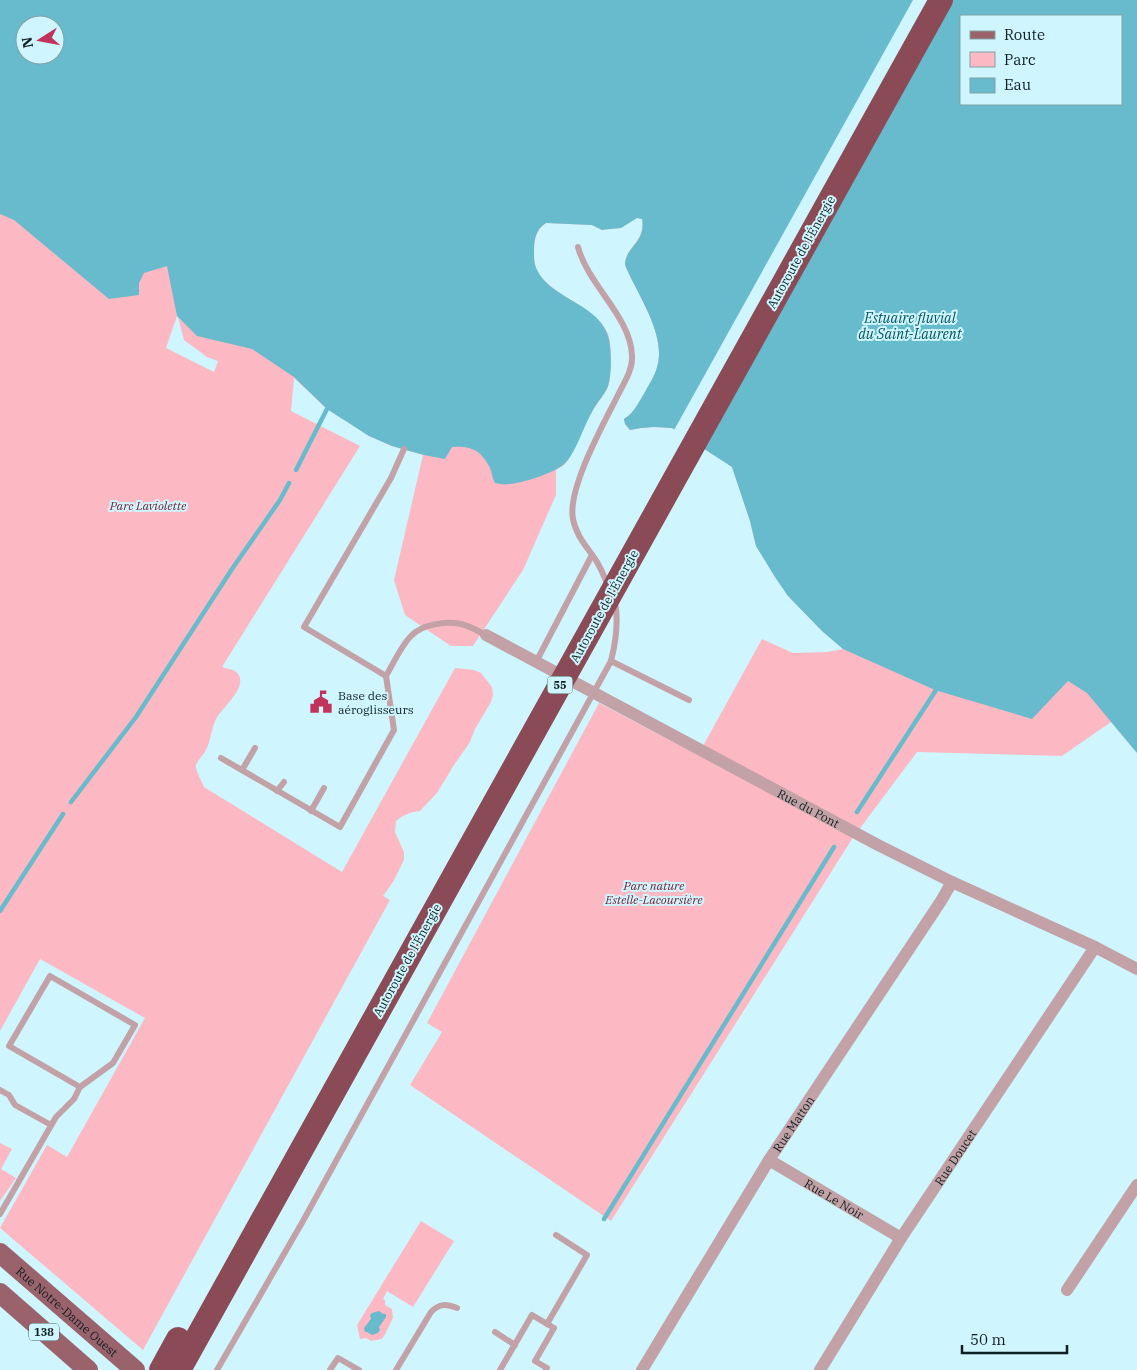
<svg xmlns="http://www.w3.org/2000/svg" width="1137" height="1370" viewBox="0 0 1137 1370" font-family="'IBM Plex Serif',serif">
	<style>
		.green { fill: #fcb9c3; fill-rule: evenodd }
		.water { fill: #67bbcc; fill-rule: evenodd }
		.pier { fill: #cff6fe }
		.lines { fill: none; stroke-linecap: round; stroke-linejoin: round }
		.stream { stroke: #67bbcc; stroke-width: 4.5 }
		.service { stroke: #c2a2a6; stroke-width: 6 }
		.minor { stroke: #c2a2a6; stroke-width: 12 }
		.primary { stroke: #9a636b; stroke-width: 20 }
		.motorway-bridge { stroke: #8a4b57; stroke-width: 24 }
		.labels { text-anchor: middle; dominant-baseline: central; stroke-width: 4; stroke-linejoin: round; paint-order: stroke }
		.shield { fill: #cff6fe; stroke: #496064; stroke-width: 1 }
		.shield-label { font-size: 11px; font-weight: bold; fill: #101f22 }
		.street-label { font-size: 12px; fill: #101f22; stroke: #cff6fe }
		.park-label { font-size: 12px; font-style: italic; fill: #772539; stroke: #cff6fe }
		.poi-label { font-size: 12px; fill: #101f22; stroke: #cff6fe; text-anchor: start }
		.water-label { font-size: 14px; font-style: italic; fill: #05535f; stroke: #cff6fe }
	</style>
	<rect width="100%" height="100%" fill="#cff6fe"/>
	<g class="green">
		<path d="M0,0H283L772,269L1137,753L1111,722L1062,756L917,752L852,839L611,1221L410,1085L442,1032L427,1023L599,703L698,755L762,639L793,653L827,652L843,649L822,631L788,596L775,577L756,546L750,521L732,467L672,428L654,427L641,428L630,430L625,424L624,419C634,413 639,402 645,392C649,384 655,376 657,367C667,335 637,294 625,265C625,247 645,243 643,219L637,218L621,228L610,229L602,230L592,225L546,223C537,229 534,238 534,249C534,254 534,260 535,264C541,294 595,303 608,334C612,345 612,376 608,387C604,396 596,404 591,413C584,426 579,440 571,454C569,457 568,461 565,464C563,466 559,468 556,470V495L523,570L473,646H451L405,615L394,580L423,455L392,446L369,436L327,409L294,378L291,411L360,446L222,667C225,668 229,669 233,670C255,682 221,708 216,719C211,729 211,742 205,752C202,756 198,760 196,765C195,771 202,781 204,787L342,872L455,668L474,670L481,673L492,687L493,695L491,702L475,729L470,742L454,765L437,793L420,811C410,812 403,815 396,821L395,832L404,852V860L393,882L383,896L390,900L143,1350L0,1228L47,1145L67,1157L145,1018L40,959L0,1031ZM25,25H55V55H25ZM175,305L184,340L207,357L218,361L214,372L166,348L177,316Z"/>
		<polygon points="0,1143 12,1149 1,1169 16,1178 0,1201"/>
		<path d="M421,1221L454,1241L413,1307L387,1291L383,1299L385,1300V1305L392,1309L393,1318C389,1325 387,1332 382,1339L371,1341L366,1338L360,1339L357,1325Z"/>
	</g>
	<g class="water">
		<path d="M0,0H1137V753L1087,693L1068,681L1032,719L935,690L843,649L822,631L788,596L775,577L756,546L750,521L732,467L672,428L654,427L641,428L630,430L625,424L624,419C634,413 639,402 645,392C649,384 655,376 657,367C667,335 637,294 625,265C625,247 646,243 642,219L637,218L621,228L610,229L602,230L592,225L546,223C535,230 534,240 534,253C534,258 534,263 536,268C549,298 594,302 607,333C612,345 612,374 608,386C605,395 596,403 592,412C584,425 575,456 563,465C553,473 523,483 510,484C505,485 500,484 495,483C492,478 492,473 490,468C481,450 471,446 452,447L445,459L424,455L392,446L369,436L327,409L294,377L252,349L197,336L177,316L167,266L144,273L139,283V295L109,299L14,220L0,214ZM961,16H1121V104H961ZM25,25H55V55H25Z"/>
		<polygon points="379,1311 383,1314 386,1314 386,1317 379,1327 380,1330 378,1333 372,1335 367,1332 365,1332 364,1328 371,1319 370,1315 372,1313"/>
	</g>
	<polygon class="pier" points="913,0 951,0 701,450 673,432"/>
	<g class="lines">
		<g class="stream">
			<polyline points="296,470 327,409"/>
			<polyline points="71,802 136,717 232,569 280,500 289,483"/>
			<polyline points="857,812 938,687"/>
			<polyline points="0,911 63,814"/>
			<polyline points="604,1219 834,847"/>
		</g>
		<g class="service">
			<path d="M578,247C588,285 631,317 632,356C633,369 624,383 618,395C604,423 567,489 573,519C576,536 588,548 597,562C601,569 605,578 608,586"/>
			<path d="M404,449L391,478L304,627L386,676C393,664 401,646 411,636C422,624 446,621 461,624C470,626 478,631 486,635"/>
			<polyline points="611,661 689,700"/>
			<polyline points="536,662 592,555"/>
			<polyline points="221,758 340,827 394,730 386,676"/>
			<polyline points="242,770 255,748"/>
			<polyline points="277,791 284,782"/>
			<polyline points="311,811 324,788"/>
			<polyline points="0,1090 9,1095 15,1105 51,1125"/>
			<polyline points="0,1214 56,1117 74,1099 80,1087 113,1063 135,1025 50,976 9,1046 80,1087"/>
			<polyline points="547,1324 587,1255 556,1235"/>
			<polyline points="495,1332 515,1345"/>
			<path d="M217,1370L303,1221L611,661C616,641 619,622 615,602"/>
			<polyline points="330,1370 338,1358 359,1370"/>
			<path d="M396,1370L431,1312C440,1303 446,1304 457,1308"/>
			<polyline points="500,1370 532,1315 554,1328 535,1361 547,1368 546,1370"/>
		</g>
		<g class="minor">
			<path id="s1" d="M486,635L878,845L952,882L1095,947L1137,969"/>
			<path id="s2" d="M769,1160L901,1238"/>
			<polyline points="1067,1290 1137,1185"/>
			<path id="s3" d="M642,1370L769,1160L941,901L952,882"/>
			<path id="s4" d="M820,1370L901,1238L1095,947"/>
		</g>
		<g class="primary">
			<path id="s5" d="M0,1253L135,1370"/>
			<polyline points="0,1293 88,1370"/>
		</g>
		<g class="motorway-bridge">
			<polyline points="161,1370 178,1339"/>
			<polyline points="179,1370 941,0"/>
		</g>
	</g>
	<defs>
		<symbol id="civic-bare" viewBox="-9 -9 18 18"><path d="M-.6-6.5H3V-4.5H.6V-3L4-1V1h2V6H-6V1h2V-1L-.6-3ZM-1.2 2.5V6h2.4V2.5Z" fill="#c2335b" stroke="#cff6fe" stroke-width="2.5" paint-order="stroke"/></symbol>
	</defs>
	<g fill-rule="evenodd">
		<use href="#civic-bare" x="305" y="686" width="32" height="32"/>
	</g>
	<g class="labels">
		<g class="shield">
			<rect x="547.5" y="676.5" width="25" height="17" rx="4"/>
			<rect x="29" y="1323.5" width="30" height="17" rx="4"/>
		</g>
		<g class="shield-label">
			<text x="560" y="685">55</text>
			<text x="44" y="1332">138</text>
		</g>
		<g class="street-label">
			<text transform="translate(801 252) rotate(-61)">Autoroute de l'Énergie</text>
			<text transform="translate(604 606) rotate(-61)">Autoroute de l'Énergie</text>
			<text stroke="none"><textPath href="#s1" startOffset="366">Rue du Pont</textPath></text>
			<text transform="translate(407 960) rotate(-61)">Autoroute de l'Énergie</text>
			<text stroke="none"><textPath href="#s3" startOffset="289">Rue Matton</textPath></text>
			<text stroke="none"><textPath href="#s4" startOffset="252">Rue Doucet</textPath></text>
			<text stroke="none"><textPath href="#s2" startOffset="76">Rue Le Noir</textPath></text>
			<text stroke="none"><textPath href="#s5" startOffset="89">Rue Notre-Dame Ouest</textPath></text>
		</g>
		<g class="park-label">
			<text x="148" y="505">Parc Laviolette</text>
			<text x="654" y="885">Parc nature<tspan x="654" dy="14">Estelle-Lacoursière</tspan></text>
		</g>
		<g class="poi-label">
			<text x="338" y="695">Base des<tspan x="338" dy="14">aéroglisseurs</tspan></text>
		</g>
		<g class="water-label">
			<text x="910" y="318">Estuaire fluvial<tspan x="910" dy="16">du Saint-Laurent</tspan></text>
		</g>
	</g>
	<rect x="960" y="15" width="162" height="90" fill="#cff6fe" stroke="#83a0a6"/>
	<rect x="970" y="31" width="25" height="8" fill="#9a636b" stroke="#83a0a6"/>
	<text x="1004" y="40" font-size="15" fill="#101f22">Route</text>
	<rect x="970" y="52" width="25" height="15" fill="#fcb9c3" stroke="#83a0a6"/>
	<text x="1004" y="65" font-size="15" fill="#101f22">Parc</text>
	<rect x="970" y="78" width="25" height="15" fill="#67bbcc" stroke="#83a0a6"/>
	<text x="1004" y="90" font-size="15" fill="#101f22">Eau</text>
	<g transform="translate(40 40) rotate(259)"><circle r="24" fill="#cff6fe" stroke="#83a0a6"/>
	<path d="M0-4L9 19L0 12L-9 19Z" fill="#c2335b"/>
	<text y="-8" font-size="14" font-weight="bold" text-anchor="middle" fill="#101f22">N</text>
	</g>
	<path d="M962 1345v8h105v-8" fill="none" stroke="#101f22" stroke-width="2.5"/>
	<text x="970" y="1345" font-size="15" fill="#101f22" stroke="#cff6fe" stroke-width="4" paint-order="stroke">50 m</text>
</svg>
